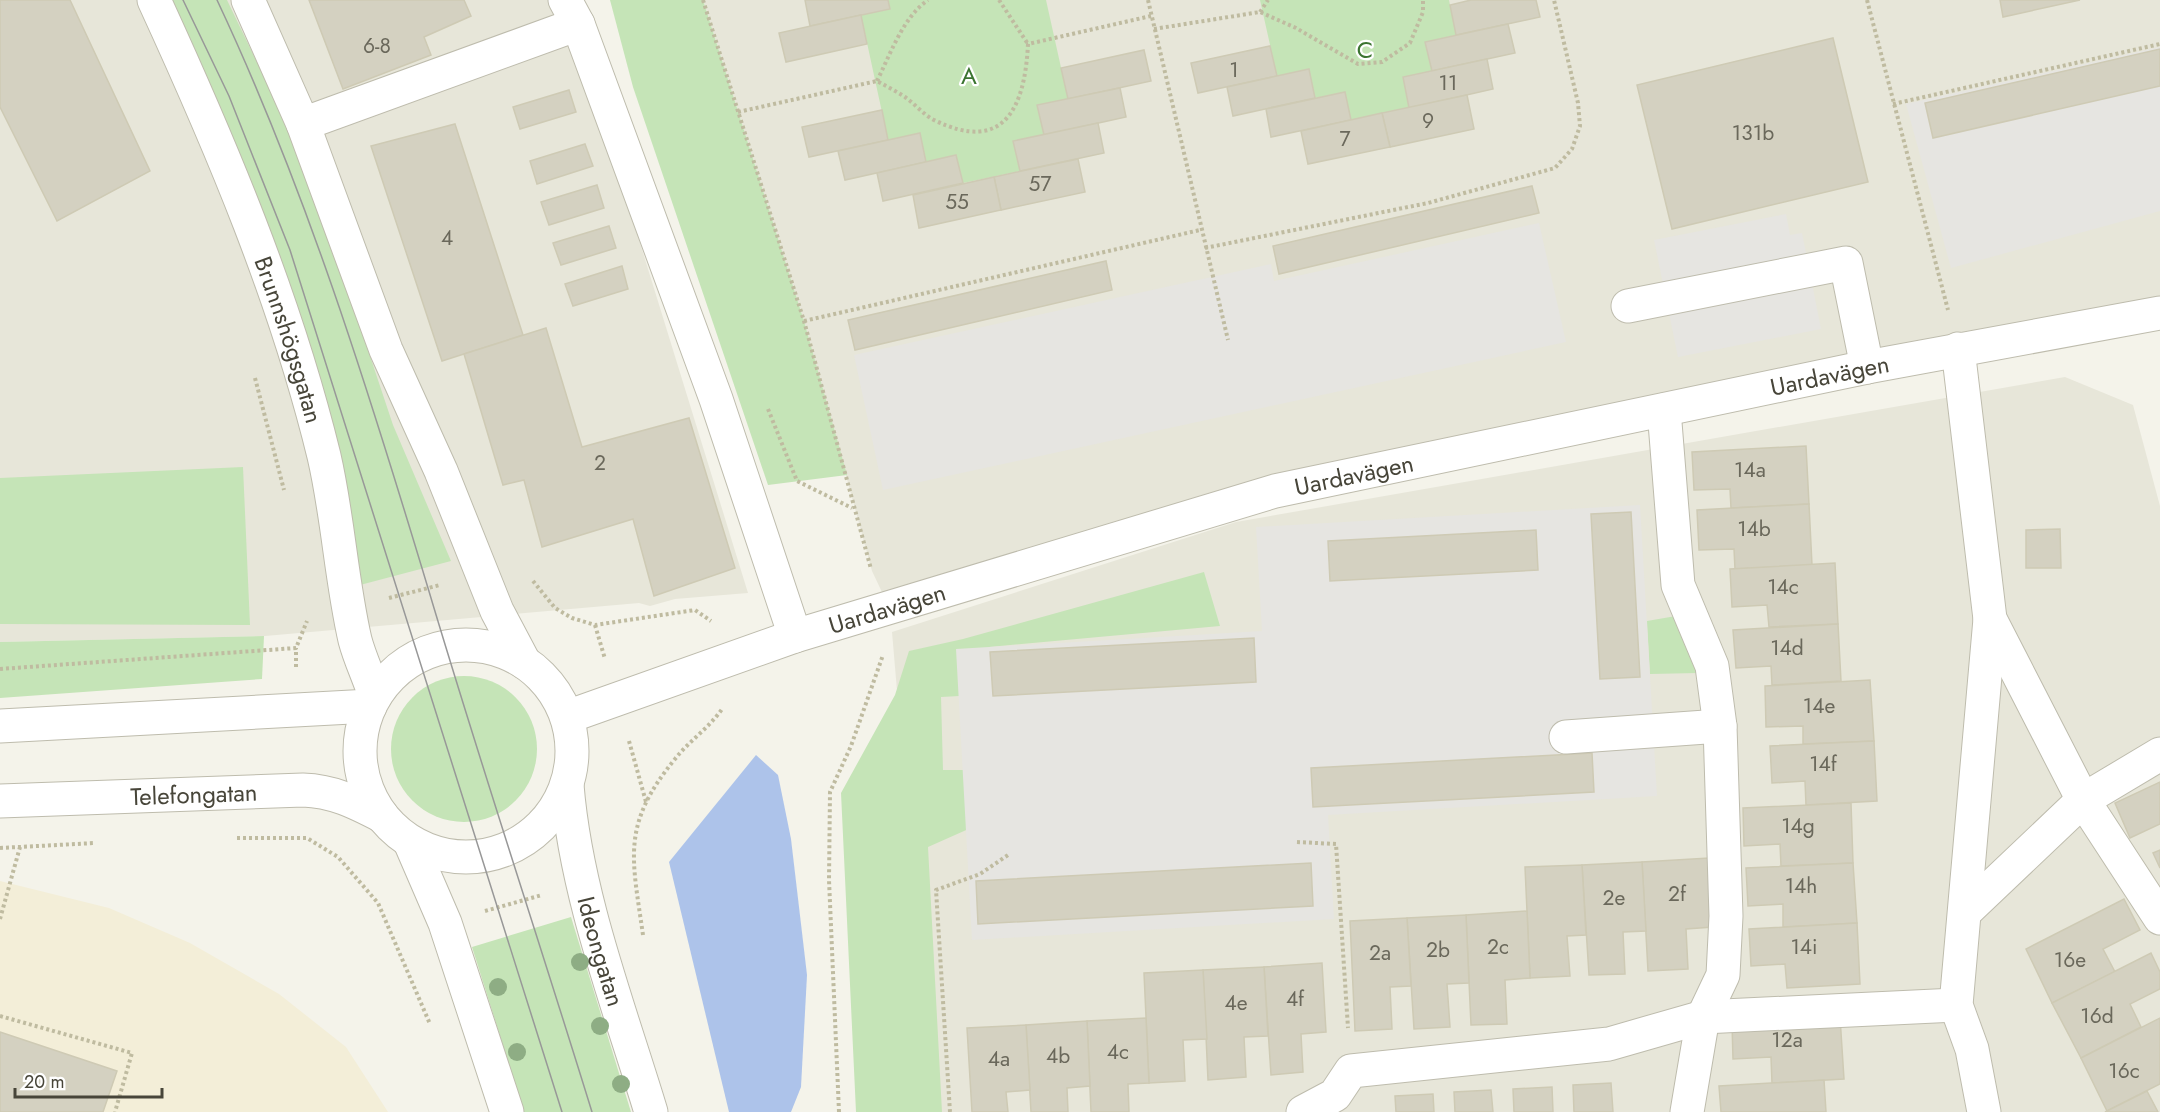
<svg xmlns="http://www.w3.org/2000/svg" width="2160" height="1112" viewBox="0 0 2160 1112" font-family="Jost,sans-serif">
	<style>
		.residential { fill: #e7e6d9 }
		.commercial { fill: #f3eed8 }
		.green { fill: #c5e4b7 }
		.parking { fill: #e6e5e1 }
		.water { fill: #adc3ea }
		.building { fill: #d4d1c1; stroke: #cecab4; stroke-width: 1.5 }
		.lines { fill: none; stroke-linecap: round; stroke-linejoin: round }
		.minor-casing { stroke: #bebcad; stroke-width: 35 }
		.path { stroke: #bfbba0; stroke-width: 4; stroke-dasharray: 3 3; stroke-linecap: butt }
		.minor { stroke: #fff; stroke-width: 33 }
		.tram { stroke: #989898; stroke-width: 1.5 }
		.tree { fill: #8ead84 }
		.labels { text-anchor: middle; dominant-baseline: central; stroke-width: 4.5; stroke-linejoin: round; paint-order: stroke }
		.number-label { font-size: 21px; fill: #6a685b }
		.park-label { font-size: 24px; fill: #3b7431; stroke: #fff }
		.street-label { font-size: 24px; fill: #474539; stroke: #fff }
	</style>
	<rect width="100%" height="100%" fill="#f4f3ea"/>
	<g class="residential">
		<polygon points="0,0 565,0 748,593 675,599 650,606 639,603 265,636 0,642"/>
		<polygon points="703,0 2160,0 2160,313 1275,491 889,607 872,571 804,321"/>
		<polygon points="2065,377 2133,405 2160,506 2160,1112 933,1112 892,632 1236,522"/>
	</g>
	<polygon class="commercial" points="0,881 109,908 190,943 279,994 346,1047 388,1112 0,1112"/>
	<g class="green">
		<polygon points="169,0 227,0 306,164 393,425 451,561 360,585"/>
		<polygon points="610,0 703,0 804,321 847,475 768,485 633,87"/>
		<polygon points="888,0 1046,0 1068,99 1037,105 1044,135 1014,142 1020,171 963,183 956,156 926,162 920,133 888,140 861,15 890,9"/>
		<polygon points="1260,0 1449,0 1456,35 1425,42 1432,71 1403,77 1409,108 1351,120 1345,92 1315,98 1308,69 1277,76"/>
		<polygon points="243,467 250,625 0,624 0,478"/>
		<polygon points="1204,572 1220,626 989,647 978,695 941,697 943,770 985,770 982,823 928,847 942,1112 856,1112 841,793 895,695 909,651 963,639"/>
		<polygon points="1676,616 1698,673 1650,674 1647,621"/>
		<polygon points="264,636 262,679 0,698 0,642"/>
		<circle cx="464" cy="749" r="73"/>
		<polygon points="571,917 631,1112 524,1112 472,947"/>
	</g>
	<g class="parking">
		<polygon points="2160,47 2160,211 1951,268 1906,104"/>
		<polygon points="1786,214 1790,235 1802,233 1821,329 1678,357 1654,240"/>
		<polygon points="1539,223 1566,342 883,490 854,355 1271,264 1274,281"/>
		<polygon points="1640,505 1657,796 1328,815 1334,919 972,940 956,649 1262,631 1256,527"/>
	</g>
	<polygon class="water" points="756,755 778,775 791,839 807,975 801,1087 791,1112 729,1112 669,862"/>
	<g class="building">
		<polygon points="0,0 70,0 150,171 57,221 0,107"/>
		<polygon points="309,0 464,0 471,16 424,37 431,55 343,89"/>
		<polygon points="805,0 888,0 890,9 810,26"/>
		<polygon points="1471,0 1536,0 1540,17 1456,35 1450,5"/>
		<polygon points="2000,0 2080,0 2003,17"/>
		<polygon points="861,15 867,44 786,62 779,33"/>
		<polygon points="1508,24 1515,53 1432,71 1425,42"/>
		<polygon points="1833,38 1868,182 1672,229 1637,85"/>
		<polygon points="1270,46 1277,76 1198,93 1191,63"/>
		<polygon points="2160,49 2160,86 1933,138 1925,103"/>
		<polygon points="1144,50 1151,81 1068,99 1061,68"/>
		<polygon points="1487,59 1493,89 1409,108 1403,77"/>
		<polygon points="1309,69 1315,98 1233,116 1227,87"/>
		<polygon points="1120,88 1126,117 1044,135 1037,105"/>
		<polygon points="569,90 576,112 520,129 513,107"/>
		<polygon points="1345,92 1351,120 1271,137 1266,109"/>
		<polygon points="1467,95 1474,129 1390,147 1382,113"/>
		<polygon points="882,110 888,140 809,157 802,127"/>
		<polygon points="1382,113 1390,147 1308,164 1301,131"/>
		<polygon points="1098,123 1104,153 1020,171 1013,141"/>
		<polygon points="455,124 523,335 442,361 371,146"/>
		<polygon points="920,133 926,162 845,180 838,151"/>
		<polygon points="585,144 593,166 537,184 530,161"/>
		<polygon points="956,155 963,183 883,201 877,173"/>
		<polygon points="1078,159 1085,192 1001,210 994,177"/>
		<polygon points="994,177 1001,210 919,228 913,195"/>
		<polygon points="597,185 604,208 549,225 541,202"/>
		<polygon points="1532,186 1539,213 1279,274 1273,246"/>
		<polygon points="609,226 616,248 561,265 553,243"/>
		<polygon points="1106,261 1112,290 855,350 848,320"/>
		<polygon points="622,266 628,289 573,306 565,284"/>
		<polygon points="546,328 582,447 689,418 735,568 654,596 633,519 542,547 524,480 503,485 464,354"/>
		<polygon points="1806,446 1809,504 1731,508 1730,489 1694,490 1692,452"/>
		<polygon points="1809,504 1812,565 1735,569 1734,549 1699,550 1697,510"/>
		<polygon points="1631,512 1640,677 1600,679 1591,514"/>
		<polygon points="2060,529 2061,568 2026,568 2026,530"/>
		<polygon points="1536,530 1538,570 1330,581 1328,541"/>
		<polygon points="1835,563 1838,624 1769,627 1767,605 1732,607 1730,569"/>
		<polygon points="1838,624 1841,681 1772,685 1771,666 1736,668 1733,630"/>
		<polygon points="1254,638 1256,682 993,696 990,652"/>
		<polygon points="1870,680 1874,741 1803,744 1803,726 1766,727 1765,686"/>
		<polygon points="1874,741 1877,801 1806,805 1805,781 1772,783 1770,746"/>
		<polygon points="1592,753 1594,792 1313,807 1311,768"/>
		<polygon points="2160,782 2160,824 2130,838 2115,803"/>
		<polygon points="1851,803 1853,863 1781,866 1780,844 1744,846 1743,808"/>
		<polygon points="2160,850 2160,868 2153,853"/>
		<polygon points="1709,858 1713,927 1686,929 1688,969 1648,971 1642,862"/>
		<polygon points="1642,862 1646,931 1623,932 1625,974 1589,975 1582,865"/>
		<polygon points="1311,863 1313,906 978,924 976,881"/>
		<polygon points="1853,863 1857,923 1783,927 1783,904 1748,906 1746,868"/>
		<polygon points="1582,865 1586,935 1567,936 1570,976 1530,978 1525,867"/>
		<polygon points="2124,899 2140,930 2103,949 2115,972 2052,1003 2026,949"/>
		<polygon points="1527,911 1530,978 1505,980 1507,1024 1471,1025 1466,915"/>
		<polygon points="1466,915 1469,983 1447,984 1450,1027 1414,1029 1407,918"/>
		<polygon points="1407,918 1411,986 1390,987 1392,1029 1355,1031 1350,921"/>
		<polygon points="1857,923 1860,984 1787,988 1785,964 1751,966 1749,929"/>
		<polygon points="2151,953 2160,972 2160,989 2130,1004 2141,1027 2081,1058 2052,1003"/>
		<polygon points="1322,963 1326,1032 1301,1034 1303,1072 1271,1075 1264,967"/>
		<polygon points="1264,967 1268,1036 1244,1037 1246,1077 1208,1080 1203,970"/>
		<polygon points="1203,970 1207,1039 1183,1040 1185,1081 1149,1083 1144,973"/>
		<polygon points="1840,1017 1844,1079 1772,1083 1771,1057 1733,1059 1732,1023"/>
		<polygon points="1146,1018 1149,1083 1128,1084 1129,1112 1091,1112 1087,1021"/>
		<polygon points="2160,1018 2160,1084 2107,1111 2081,1058"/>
		<polygon points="1087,1021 1090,1086 1067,1088 1068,1112 1031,1112 1026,1025"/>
		<polygon points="1026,1025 1030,1090 1006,1092 1008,1112 972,1112 967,1028"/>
		<polygon points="0,1032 117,1071 103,1112 0,1112"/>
		<polygon points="1824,1080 1826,1112 1721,1112 1719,1086"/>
		<polygon points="1611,1083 1613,1112 1574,1112 1573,1085"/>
		<polygon points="1552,1087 1553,1112 1514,1112 1513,1089"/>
		<polygon points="1491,1090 1493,1112 1455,1112 1454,1092"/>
		<polygon points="2147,1091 2158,1112 2105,1112"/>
		<polygon points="1433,1094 1434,1112 1396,1112 1395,1096"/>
	</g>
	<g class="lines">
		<defs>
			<g id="minor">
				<path id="s1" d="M154,0C222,148 285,297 324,456C338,516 341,579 355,640C360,659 369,677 375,696"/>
				<polyline points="248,0 303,124 386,350 441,471 497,611 524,662"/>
				<polyline points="565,0 578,24 716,399 795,636"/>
				<polyline points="303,124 578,24"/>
				<polyline points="1628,306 1846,263 1867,367"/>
				<polyline points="1958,349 1990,619 1956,1005 1972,1049 1984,1112"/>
				<polyline points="1664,410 1678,585 1712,666 1720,726 1726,916 1723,975 1703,1017 1687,1112"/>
				<polyline points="1990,619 2083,800 2160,918"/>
				<circle cx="466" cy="751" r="106"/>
				<path id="s2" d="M567,717L795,636L1275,491L1867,367L2160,313"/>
				<polyline points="0,726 370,706"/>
				<polyline points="1566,737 1720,726"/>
				<path id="s3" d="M567,785C576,896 619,1006 651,1112"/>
				<path id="s4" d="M0,801L303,790C333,791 355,802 382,816"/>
				<polyline points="410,842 445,923 507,1112"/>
				<polyline points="1965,912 2083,800 2160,754"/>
				<polyline points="1303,1112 1335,1095 1351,1071 1609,1044 1703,1017 1956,1005"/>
			</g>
		</defs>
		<use href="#minor" class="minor-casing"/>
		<g class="path">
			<polyline points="703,0 804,321 871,569"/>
			<polyline points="999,0 1028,44"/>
			<polyline points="1148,0 1228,340"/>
			<polyline points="1867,0 1948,310"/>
			<polyline points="1260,12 1268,0"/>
			<polyline points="1154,29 1260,12 1296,28 1358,64 1382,62 1410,43 1423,12 1423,0"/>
			<path d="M877,81C890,55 903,17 928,0"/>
			<polyline points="1893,104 2160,44"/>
			<path d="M738,112L877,81C886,86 896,91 905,97C915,104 924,115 934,120C1005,155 1025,106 1028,44L1151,16"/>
			<polyline points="1205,248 1428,203 1555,168 1572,149 1580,126 1578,103 1554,0"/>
			<polyline points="804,321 1200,230"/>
			<polyline points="255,378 284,490"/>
			<polyline points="768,409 797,481 852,508"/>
			<polyline points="533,581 555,608 572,618 595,625 695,610 711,621"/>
			<polyline points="389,598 440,585"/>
			<polyline points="595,625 605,659"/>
			<polyline points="296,667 296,648"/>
			<polyline points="0,669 296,648 307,621"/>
			<polyline points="629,741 646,802"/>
			<polyline points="237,838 307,838 338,857 378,903 430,1024"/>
			<polyline points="1297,842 1336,844 1348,1028"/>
			<polyline points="0,848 95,843"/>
			<polyline points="485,911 542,895"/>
			<polyline points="0,919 20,847"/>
			<path d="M643,935C632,857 621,825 675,759C689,741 709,728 722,709"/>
			<polyline points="0,1016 132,1053 115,1112"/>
			<polyline points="839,1112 829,880 830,792 851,746 883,655"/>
			<polyline points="950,1112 936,890 980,874 1008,855"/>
		</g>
		<use href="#minor" class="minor"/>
		<g class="tram">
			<polyline points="183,0 229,96 290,250 562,1112"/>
			<path d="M217,0C306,189 368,389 428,588C480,763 538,937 592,1112"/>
		</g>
	</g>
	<g class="tree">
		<circle cx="580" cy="962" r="9"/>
		<circle cx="498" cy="987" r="9"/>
		<circle cx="600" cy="1026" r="9"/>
		<circle cx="517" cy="1052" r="9"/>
		<circle cx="621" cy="1084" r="9"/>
	</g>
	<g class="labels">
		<g class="number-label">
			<text x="377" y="46">6-8</text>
			<text x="1234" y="70">1</text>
			<text x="1448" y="83">11</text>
			<text x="1428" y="121">9</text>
			<text x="1753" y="133">131b</text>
			<text x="1345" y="139">7</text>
			<text x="1040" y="184">57</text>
			<text x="957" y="202">55</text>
			<text x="447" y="238">4</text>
			<text x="600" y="463">2</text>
			<text x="1750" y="470">14a</text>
			<text x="1754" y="529">14b</text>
			<text x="1783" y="587">14c</text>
			<text x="1787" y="648">14d</text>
			<text x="1819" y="706">14e</text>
			<text x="1823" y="764">14f</text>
			<text x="1798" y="826">14g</text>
			<text x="1801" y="886">14h</text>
			<text x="1677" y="894">2f</text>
			<text x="1614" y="898">2e</text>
			<text x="1498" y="947">2c</text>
			<text x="1804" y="947">14i</text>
			<text x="1438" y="950">2b</text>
			<text x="1380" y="953">2a</text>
			<text x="2070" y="960">16e</text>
			<text x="1295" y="999">4f</text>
			<text x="1236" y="1003">4e</text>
			<text x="2097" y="1016">16d</text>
			<text x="1787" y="1040">12a</text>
			<text x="1118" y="1052">4c</text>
			<text x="1058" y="1056">4b</text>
			<text x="999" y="1059">4a</text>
			<text x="2124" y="1071">16c</text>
		</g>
		<g class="park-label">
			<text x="1365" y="49">C</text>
			<text x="969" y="75">A</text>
		</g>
		<g class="street-label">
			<text stroke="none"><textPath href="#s1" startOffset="366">Brunnshögsgatan</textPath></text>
			<text stroke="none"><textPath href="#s2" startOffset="1310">Uardavägen</textPath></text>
			<text stroke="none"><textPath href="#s2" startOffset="824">Uardavägen</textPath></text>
			<text stroke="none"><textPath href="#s2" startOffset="338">Uardavägen</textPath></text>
			<text stroke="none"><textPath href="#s4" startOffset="194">Telefongatan</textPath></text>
			<text stroke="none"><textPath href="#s3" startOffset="170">Ideongatan</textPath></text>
		</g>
	</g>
	<path d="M15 1088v9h147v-9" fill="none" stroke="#474539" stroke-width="3"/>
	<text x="24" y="1088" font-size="18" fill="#474539" stroke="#ffffff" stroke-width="4.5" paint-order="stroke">20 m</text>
</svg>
